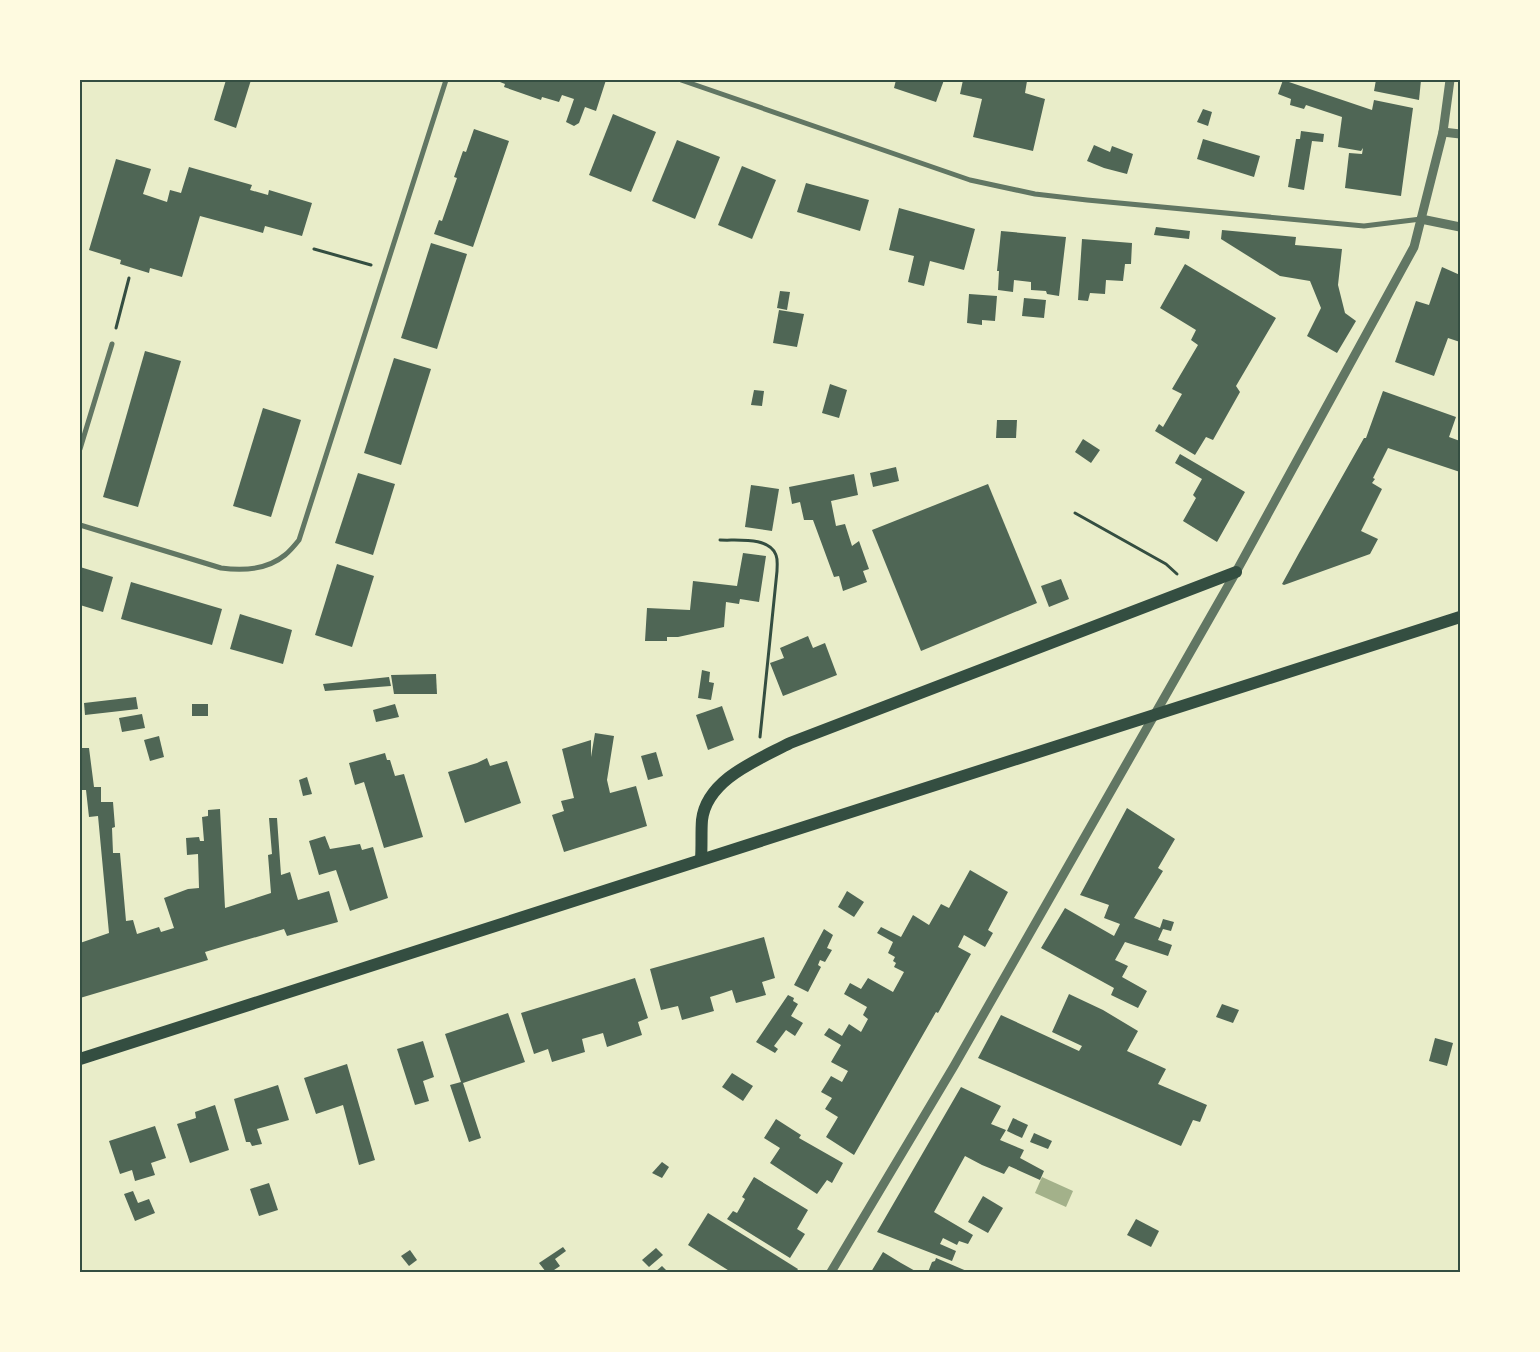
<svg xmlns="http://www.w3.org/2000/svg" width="1540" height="1352" viewBox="0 0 1540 1352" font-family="Barlow,sans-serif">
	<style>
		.water { fill: #a3b18a }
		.building { fill: #4f6655 }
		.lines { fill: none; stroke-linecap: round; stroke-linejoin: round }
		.path { stroke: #344e41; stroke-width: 3 }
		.minor { stroke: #617663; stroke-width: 5 }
		.tertiary { stroke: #617663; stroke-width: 9 }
		.primary { stroke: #344e41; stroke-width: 12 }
		.neatline { fill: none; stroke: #344e41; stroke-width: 2 }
	</style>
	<rect width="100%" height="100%" fill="#e9edc9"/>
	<polygon class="water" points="1042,1177 1073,1191 1066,1207 1035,1193"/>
	<g class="building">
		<polygon points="226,80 251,80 236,128 214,120"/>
		<polygon points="495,80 606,80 596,111 585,107 579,123 574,126 566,122 574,99 562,95 559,102 542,97 541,100 504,87 505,84"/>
		<polygon points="896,80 944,80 936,102 894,88"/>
		<polygon points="963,80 1027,81 1025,93 1045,99 1033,151 973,137 982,99 960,94"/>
		<polygon points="1283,80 1372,110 1374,100 1413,108 1401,196 1345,188 1349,153 1362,154 1363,148 1361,151 1338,147 1342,117 1306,105 1304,109 1290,105 1291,99 1278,94"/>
		<polygon points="1376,80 1421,80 1419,100 1374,91"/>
		<polygon points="1203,109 1212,112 1208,126 1197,122"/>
		<polygon points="613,114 656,132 631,192 589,175"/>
		<polygon points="474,129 509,141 473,247 434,234 439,220 442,221 457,178 454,177 463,151 466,152"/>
		<polygon points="1301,131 1324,134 1323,142 1312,141 1304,190 1288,187 1296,139 1300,139"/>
		<polygon points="1203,139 1260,156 1254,177 1197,159"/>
		<polygon points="677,140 720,157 695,219 652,201"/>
		<polygon points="1094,145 1110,152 1112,146 1133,154 1127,174 1104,168 1087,161"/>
		<polygon points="116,159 151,169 143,194 167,202 170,190 181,193 189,167 252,185 250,190 268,195 269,190 312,203 302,236 265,226 263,233 200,216 182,277 150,268 149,273 120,264 121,260 89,250"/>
		<polygon points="742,166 776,180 752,239 718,225"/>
		<polygon points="806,183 869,200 860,231 797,212"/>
		<polygon points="899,208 975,229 964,270 930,261 924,286 908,282 914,256 889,250"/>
		<polygon points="1156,227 1190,231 1189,239 1154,235"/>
		<polygon points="1222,230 1296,237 1295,245 1342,249 1338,285 1345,313 1356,321 1337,353 1307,336 1321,308 1310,281 1280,276 1221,239"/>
		<polygon points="1001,231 1066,237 1059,296 1047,294 1046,291 1031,290 1031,282 1014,280 1013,292 998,290 999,271 997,271"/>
		<polygon points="1082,239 1132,243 1131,264 1125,264 1123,281 1106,280 1105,294 1090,293 1088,301 1078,300"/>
		<polygon points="431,243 467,254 437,349 401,338"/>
		<polygon points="1185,264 1276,318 1236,386 1240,392 1213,440 1206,437 1195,455 1155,431 1159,424 1163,427 1182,394 1172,389 1198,345 1191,340 1196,330 1160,308"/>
		<polygon points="1442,267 1460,275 1460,342 1448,338 1434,376 1395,362 1416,301 1429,305"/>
		<polygon points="780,291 790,292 787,310 777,308"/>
		<polygon points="969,294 997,296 995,321 982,320 982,325 967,323"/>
		<polygon points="1024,298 1046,300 1044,318 1022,316"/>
		<polygon points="779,310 804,314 797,347 773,343"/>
		<polygon points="145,351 181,361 138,507 103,497"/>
		<polygon points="394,358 431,369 401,465 364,453"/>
		<polygon points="830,384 847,390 839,418 822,413"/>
		<polygon points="754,390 764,391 762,406 751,405"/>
		<polygon points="1383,391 1456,417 1449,437 1460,441 1460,472 1388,448 1373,478 1375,479 1372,483 1382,489 1361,531 1378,539 1370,554 1284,585 1282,584 1299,553 1364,438 1366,438"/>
		<polygon points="263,408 301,420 271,517 233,506"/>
		<polygon points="997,420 1017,420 1016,438 996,438"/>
		<polygon points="1083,439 1100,450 1091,463 1075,452"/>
		<polygon points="1180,454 1245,492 1217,542 1183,521 1196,498 1193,495 1202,479 1175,463"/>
		<polygon points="896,467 899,481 873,487 870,473"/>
		<polygon points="358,473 395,484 373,555 335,543"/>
		<polygon points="854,474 858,495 831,501 836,526 845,524 852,546 859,541 869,569 863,571 867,582 843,591 839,576 834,577 813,520 804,520 800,502 792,504 789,487"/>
		<polygon points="988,484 1037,603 921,651 872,530"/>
		<polygon points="751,485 779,489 772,531 745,527"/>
		<polygon points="743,553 766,556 759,602 740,599 739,604 726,602 724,627 678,637 667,637 667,641 645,641 647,608 690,610 693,581 737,586"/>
		<polygon points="337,564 374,576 352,647 315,635"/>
		<polygon points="80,567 113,577 103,612 80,605"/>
		<polygon points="1061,579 1069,599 1049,607 1041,586"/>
		<polygon points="131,582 222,609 212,645 121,619"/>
		<polygon points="240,614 292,630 283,664 230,649"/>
		<polygon points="808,636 813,648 825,643 837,675 783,696 770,663 784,658 780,648"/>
		<polygon points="702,670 710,672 709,682 714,683 711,700 698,698"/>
		<polygon points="436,674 437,694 394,694 391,675"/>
		<polygon points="389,677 391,686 325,691 323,684"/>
		<polygon points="136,697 138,709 85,715 84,703"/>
		<rect x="192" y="704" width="16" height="12"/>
		<polygon points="395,704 399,717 376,722 373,710"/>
		<polygon points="722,706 734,740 708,750 696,715"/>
		<polygon points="142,714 145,728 122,732 119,718"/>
		<polygon points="595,733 614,736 607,780 610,793 636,786 647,826 564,852 552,815 564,811 561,801 574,798 562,749 591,740 591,757"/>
		<polygon points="159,736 164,757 150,761 144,740"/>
		<polygon points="80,748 89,748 94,787 101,787 101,802 113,802 115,827 112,828 113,853 120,853 126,921 133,920 137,934 159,927 161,932 174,928 164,898 188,889 199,888 198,854 187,855 186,838 199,837 200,841 204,841 202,817 208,816 208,810 220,809 225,908 271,893 268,855 272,854 269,818 277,818 281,875 290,872 298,900 329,891 338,922 287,936 284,929 225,946 205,952 208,960 80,998 80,943 109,933 98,816 89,817 86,790 80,790"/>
		<polygon points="656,752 663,776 648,780 641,756"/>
		<polygon points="385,753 387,760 390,760 395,776 404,774 423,837 384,848 364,782 355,785 349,763"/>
		<polygon points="487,758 490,766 507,761 521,803 465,823 448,772 477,763"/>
		<polygon points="307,777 312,794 303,796 299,780"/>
		<polygon points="1127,808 1175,839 1158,868 1163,871 1134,918 1160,928 1163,919 1174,922 1171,931 1163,929 1158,940 1172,945 1168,956 1125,942 1115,960 1128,966 1122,977 1147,991 1138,1008 1111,995 1114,988 1041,948 1065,908 1114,936 1120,924 1104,918 1109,905 1080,895"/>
		<polygon points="325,836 330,849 360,844 362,850 373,847 388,898 350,911 336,870 319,875 309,841"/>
		<polygon points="970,870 1008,892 988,930 993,933 985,947 964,935 958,947 971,954 938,1013 936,1012 854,1155 826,1137 838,1117 825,1109 832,1098 821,1092 831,1076 842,1082 848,1071 831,1062 841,1045 824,1035 829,1028 842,1036 849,1024 861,1032 868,1019 863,1015 867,1007 844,994 850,983 861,989 868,978 893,992 904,972 894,967 896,963 893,961 895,957 888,953 893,942 877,933 881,927 901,937 913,915 929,925 941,904 949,908"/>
		<polygon points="847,891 864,902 854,917 838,907"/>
		<polygon points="824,929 833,935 827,948 832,950 825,962 820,960 818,965 821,967 808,992 794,985"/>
		<polygon points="764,937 775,978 762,982 766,995 736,1003 732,990 720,994 710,997 714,1011 682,1020 678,1006 661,1010 650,969"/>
		<polygon points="635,978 648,1018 638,1022 642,1035 607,1047 603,1033 582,1039 585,1052 552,1062 548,1049 534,1054 521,1013"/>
		<polygon points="1069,994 1103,1010 1138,1031 1127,1051 1166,1069 1158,1084 1207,1105 1200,1122 1193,1120 1181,1146 978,1058 1001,1015 1079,1051 1082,1046 1052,1032"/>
		<polygon points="788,995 794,998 793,1001 798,1004 791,1016 803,1023 795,1036 786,1030 774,1046 778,1049 775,1053 756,1042"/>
		<polygon points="1222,1004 1239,1010 1233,1023 1216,1017"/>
		<polygon points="508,1013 525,1062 463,1083 481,1138 469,1142 450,1085 461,1082 445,1034"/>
		<polygon points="1435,1038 1453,1043 1447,1066 1429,1061"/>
		<polygon points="423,1041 434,1077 423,1081 429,1101 415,1105 397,1049"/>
		<polygon points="347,1064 375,1160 359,1165 343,1105 316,1114 304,1078"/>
		<polygon points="732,1073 753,1086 743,1101 722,1087"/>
		<polygon points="278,1085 289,1120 257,1129 262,1144 252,1146 250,1142 246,1142 234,1099"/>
		<polygon points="961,1087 1001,1106 991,1124 1006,1130 1000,1140 1024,1150 1020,1158 1044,1171 1040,1180 1009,1166 1004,1174 982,1165 965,1156 934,1212 973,1235 968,1244 959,1241 957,1245 943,1238 940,1244 956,1251 952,1261 877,1232"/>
		<polygon points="215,1105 229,1150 190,1163 177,1124 196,1118 195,1112"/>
		<polygon points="1013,1118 1028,1125 1022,1138 1007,1131"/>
		<polygon points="776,1119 801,1135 799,1138 843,1163 832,1183 827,1180 817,1194 770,1163 780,1148 764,1138"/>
		<polygon points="155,1126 166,1158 151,1163 155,1175 135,1181 132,1170 120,1174 109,1141"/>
		<polygon points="1034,1133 1052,1141 1048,1149 1030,1142"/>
		<polygon points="662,1162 669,1167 662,1178 652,1173"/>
		<polygon points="754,1177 808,1210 797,1229 805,1234 790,1258 727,1219 733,1211 737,1213 745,1199 742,1197"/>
		<polygon points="269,1183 278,1210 259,1216 250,1189"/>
		<polygon points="133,1191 138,1203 149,1199 155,1213 135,1221 124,1194"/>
		<polygon points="983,1196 1003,1208 988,1233 968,1222"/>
		<polygon points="708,1213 798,1269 796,1272 731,1272 688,1245"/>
		<polygon points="1136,1219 1159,1231 1151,1247 1127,1235"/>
		<polygon points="563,1247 566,1251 555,1259 560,1266 551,1272 546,1272 539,1263"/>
		<polygon points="656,1248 663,1255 649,1267 642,1260"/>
		<polygon points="410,1250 417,1260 409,1266 401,1256"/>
		<polygon points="883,1252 901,1263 917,1272 871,1272"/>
		<polygon points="936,1258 969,1272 928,1272 932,1262 935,1261"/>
		<polygon points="662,1266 668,1272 655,1272"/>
	</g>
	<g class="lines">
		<g class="path">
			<polyline points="314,249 371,265"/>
			<polyline points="116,328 129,278"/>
			<polyline points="1075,513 1166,564 1177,574"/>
			<path d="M720,540C736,541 769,536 776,555C778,560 777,566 777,571L760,737"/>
		</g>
		<g class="minor">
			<polyline points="681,80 970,180 1035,194 1087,200 1364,226 1421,219"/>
			<polyline points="80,449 112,344"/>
			<path d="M80,525L221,568C243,571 267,570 285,555C290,551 295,545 299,540L446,80"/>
		</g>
		<g class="tertiary">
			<polyline points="1443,132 1460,134"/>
			<polyline points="1421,219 1460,227"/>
			<polyline points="831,1272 954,1066 1236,572 1414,247 1443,132 1450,80"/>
		</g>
		<g class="primary">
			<path d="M701,859C702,846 701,832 702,820C707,779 758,760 790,743L1236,572"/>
			<polyline points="80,1059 1460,617"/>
		</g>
	</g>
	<rect width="1540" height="1352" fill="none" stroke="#fefae0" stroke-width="162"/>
	<rect x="81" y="81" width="1378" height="1190" class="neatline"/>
</svg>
